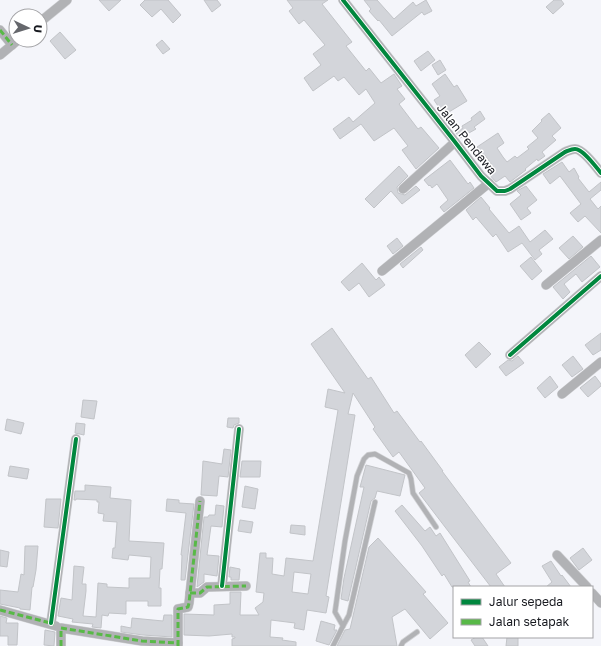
<svg xmlns="http://www.w3.org/2000/svg" width="601" height="646" viewBox="0 0 601 646" font-family="'Golos Text',sans-serif">
	<style>
		.building { fill: #d3d5da; stroke: #c2c4c8; fill-rule: evenodd }
		.lines { fill: none; stroke-linecap: round; stroke-linejoin: round }
		.service-casing { stroke: #d2d3d6; stroke-width: 6 }
		.minor-casing { stroke: #d2d3d6; stroke-width: 10 }
		.service { stroke: #b1b2b5; stroke-width: 4.5 }
		.minor { stroke: #b1b2b5; stroke-width: 9 }
		.quiet { stroke: #58b947; stroke-width: 3; stroke-dasharray: 6 3; stroke-linecap: butt }
		.cycleway-casing { stroke: #fff; stroke-width: 6 }
		.cycleway { stroke: #00873e; stroke-width: 4 }
		.labels { text-anchor: middle; dominant-baseline: central; stroke-width: 3; stroke-linejoin: round; paint-order: stroke }
		.street-label { font-size: 12px; fill: #181a20; stroke: #fff }
	</style>
	<rect width="100%" height="100%" fill="#f4f5fa"/>
	<g class="building">
		<polygon points="99,0 121,0 109,11"/>
		<polygon points="145,0 168,0 181,15 173,23 161,9 152,17 140,5"/>
		<polygon points="204,0 217,0 221,5 212,12"/>
		<polygon points="287,0 328,0 322,4 352,42 346,46 366,71 369,68 381,83 394,74 402,86 397,89 405,99 399,104 418,129 421,127 439,148 416,169 402,150 408,146 394,128 374,141 361,124 340,139 333,129 349,117 353,122 375,103 366,89 359,95 344,77 338,81 334,76 313,91 304,78 321,65 313,54 325,45 304,20 299,24 289,11 293,8"/>
		<polygon points="364,0 377,0 394,19 413,2 416,6 426,0 432,11 424,15 422,12 392,36 379,20 378,21 369,11 371,9"/>
		<polygon points="554,0 561,0 564,4 553,14 546,7"/>
		<polygon points="60,32 76,50 65,59 50,41"/>
		<polygon points="162,40 170,49 163,54 156,45"/>
		<polygon points="428,51 435,60 421,71 414,61"/>
		<polygon points="440,60 446,70 438,75 432,65"/>
		<polygon points="445,74 454,87 457,85 467,101 444,115 434,100 440,96 432,84"/>
		<polygon points="480,111 485,119 474,127 476,129 460,138 456,133 463,128 462,126 472,120 471,118"/>
		<polygon points="549,113 561,128 552,136 556,140 542,152 545,156 538,161 537,159 525,169 526,170 510,182 505,176 496,182 487,172 494,168 485,155 483,157 477,147 498,133 504,143 497,148 503,157 507,162 515,156 517,158 529,149 527,147 538,138 532,131 542,121 541,120"/>
		<polygon points="450,160 468,184 470,182 474,188 444,212 440,207 448,200 437,184 432,188 430,185 429,186 424,180"/>
		<polygon points="562,162 569,172 574,168 579,177 578,178 589,192 601,182 601,190 590,199 598,209 601,206 601,233 585,216 578,222 570,213 581,204 560,176 550,184 543,174"/>
		<polygon points="399,166 408,176 397,187 398,193 405,195 416,186 420,190 402,204 391,191 374,208 365,199"/>
		<polygon points="526,186 537,200 527,208 531,213 521,220 510,204 521,195 517,191"/>
		<polygon points="481,197 490,208 489,209 509,233 519,226 530,242 545,230 553,239 539,250 542,254 535,260 522,243 508,252 496,234 493,237 476,217 473,220 466,210"/>
		<polygon points="573,236 583,247 569,259 559,248"/>
		<polygon points="397,238 403,246 393,254 387,246"/>
		<polygon points="421,247 423,250 403,268 400,264"/>
		<polygon points="591,256 600,267 582,282 576,274 564,284 570,292 563,299 553,287"/>
		<polygon points="531,257 542,271 532,280 520,266"/>
		<polygon points="362,263 376,280 379,277 385,285 369,297 359,283 349,291 341,282"/>
		<path d="M332,328L368,379L371,377L394,413L397,411L420,442L421,441L443,471H442L511,563L496,574L505,587H491L419,493L425,488L399,452L393,457L373,429L375,427L353,393L348,414L355,415L326,596L329,597L326,613L307,610L304,630L294,628L295,623L271,620L270,637L283,638L282,640L296,642V646H232V639L235,638V637H232V634L209,636L184,635V614L214,615V605L230,604V592H241L240,615H259L255,608L263,602L264,593L256,592L260,553H266V558H273L272,574L284,576L286,558L313,561L338,410L325,407L328,389L345,393L311,344ZM294,572L311,574L308,594L292,592Z"/>
		<polygon points="601,333 601,350 593,355 585,345"/>
		<polygon points="479,342 491,354 476,368 465,355"/>
		<polygon points="518,356 524,363 506,376 499,367 508,360 512,361"/>
		<polygon points="573,356 583,369 572,377 562,365"/>
		<polygon points="550,376 558,387 545,398 537,388"/>
		<polygon points="595,376 601,384 601,386 588,397 580,388"/>
		<polygon points="83,400 97,401 94,419 81,417"/>
		<polygon points="228,418 239,418 239,423 234,425 233,428 227,427"/>
		<polygon points="7,419 24,423 21,434 5,430"/>
		<polygon points="76,423 85,424 84,435 75,433"/>
		<polygon points="224,449 231,450 228,477 219,476 217,496 201,495 203,461 222,464"/>
		<polygon points="242,461 261,461 260,477 240,477"/>
		<polygon points="366,465 405,475 400,496 377,491 375,498 371,501 348,601 341,599 344,578 364,487 360,487"/>
		<polygon points="10,466 29,469 27,479 8,476"/>
		<polygon points="85,485 111,487 110,498 131,500 129,541 164,543 162,569 160,569 159,588 161,588 161,606 148,606 148,601 126,601 126,614 109,613 108,616 102,615 101,628 92,627 93,624 72,622 73,619 58,616 61,598 72,600 74,566 84,567 82,584 86,584 86,591 83,616 96,617 98,583 107,584 107,587 129,588 129,578 150,578 151,557 129,555 128,560 112,558 113,548 115,548 117,522 103,521 104,514 98,513 99,502 97,502 97,500 76,499 76,500 74,500 75,491 85,491"/>
		<polygon points="245,486 258,489 255,509 242,507"/>
		<polygon points="46,499 61,499 58,528 44,527"/>
		<polygon points="167,499 179,500 179,503 194,504 185,580 181,580 182,555 181,555 186,513 166,511"/>
		<polygon points="216,505 224,506 222,527 211,526 207,555 219,556 217,576 204,574 204,582 197,587 204,517 208,517 209,515 215,515"/>
		<polygon points="402,505 425,531 430,527 436,536 440,533 470,581 468,582 471,587 452,587 444,574 442,576 422,546 395,511"/>
		<polygon points="240,520 253,522 251,533 238,531"/>
		<polygon points="291,525 305,526 305,535 290,533"/>
		<polygon points="378,538 426,592 423,594 448,623 430,639 405,609 392,617 397,646 337,646 345,630 350,629 369,547"/>
		<polygon points="25,546 38,546 36,570 33,587 32,587 30,610 20,609 20,608 0,604 0,590 18,592 21,574 24,575"/>
		<polygon points="583,548 592,560 579,570 570,558"/>
		<polygon points="0,550 9,552 7,567 0,566"/>
		<polygon points="551,561 561,576 562,575 571,587 546,587 552,582 542,566"/>
		<polygon points="230,567 240,569 239,580 231,580 231,577 229,577"/>
		<polygon points="164,615 172,615 172,637 143,635 121,632 121,626 131,628 132,618 163,621"/>
		<polygon points="0,616 7,618 6,623 18,623 17,645 8,645 8,636 0,636"/>
		<polygon points="321,621 335,625 334,630 337,630 329,645 316,641"/>
		<polygon points="45,630 55,632 54,646 44,645"/>
		<polygon points="476,637 482,637 488,646 475,646 471,640"/>
		<polygon points="507,637 518,637 518,646 506,646"/>
	</g>
	<g class="lines">
		<defs>
			<g id="service">
				<polyline points="343,626 349,615 375,502"/>
				<polyline points="333,646 343,626 335,612 345,541 357,476 364,459 368,455 375,454 409,473 411,479 413,493 436,527"/>
				<polyline points="401,646 403,642 417,632"/>
			</g>
			<g id="minor">
				<path d="M343,0L455,142L481,176L497,191H505L510,189L565,152C568,151 571,149 575,149C583,149 596,167 601,173"/>
				<polyline points="40,22 67,0"/>
				<polyline points="0,30 12,45"/>
				<polyline points="0,55 18,40"/>
				<polyline points="403,189 455,142"/>
				<polyline points="382,271 489,183"/>
				<polyline points="546,285 601,240"/>
				<polyline points="510,355 601,276"/>
				<polyline points="562,394 601,362"/>
				<polyline points="557,555 587,587"/>
				<polyline points="222,586 239,429"/>
				<polyline points="190,593 200,593 207,587 246,586"/>
				<polyline points="592,593 601,603"/>
				<polyline points="0,610 56,626"/>
				<polyline points="51,623 76,439"/>
				<polyline points="61,646 61,628 142,641 178,643"/>
				<polyline points="178,646 178,609 188,607 189,603 200,501"/>
			</g>
		</defs>
		<use href="#service" class="service-casing"/>
		<use href="#minor" class="minor-casing"/>
		<use href="#service" class="service"/>
		<use href="#minor" class="minor"/>
		<g class="quiet">
			<polyline points="0,30 12,45"/>
			<polyline points="190,593 200,593 207,587 246,586"/>
			<polyline points="0,610 54,624"/>
			<polyline points="61,646 61,628 142,641 178,643"/>
			<polyline points="178,646 178,609 188,607 189,603 200,501"/>
		</g>
		<defs>
			<g id="cycleway">
				<path d="M343,0L455,142L481,176L497,191H505L510,189L565,152C568,151 571,149 575,149C583,149 596,167 601,173"/>
				<polyline points="510,355 601,276"/>
				<polyline points="222,586 239,429"/>
				<polyline points="51,623 76,439"/>
			</g>
		</defs>
		<use href="#cycleway" class="cycleway-casing"/>
		<use href="#cycleway" class="cycleway"/>
	</g>
	<g class="labels">
		<g class="street-label">
			<text transform="translate(467 139) rotate(51)">Jalan Pendawa</text>
		</g>
	</g>
	<rect x="453" y="586" width="140" height="52" fill="#ffffff" stroke="#a3a3a6"/>
	<rect x="461" y="599" width="20" height="6" fill="#00873e" stroke="#a3a3a6"/>
	<text x="489" y="606" font-size="12" fill="#181a20">Jalur sepeda</text>
	<rect x="461" y="619" width="20" height="6" fill="#58b947" stroke="#a3a3a6"/>
	<text x="489" y="626" font-size="12" fill="#181a20">Jalan setapak</text>
	<g transform="translate(28 28) rotate(94)"><circle r="19" fill="#ffffff" stroke="#a3a3a6"/>
	<path d="M0-3L7 15L0 10L-7 15Z" fill="#65676c"/>
	<text y="-6" font-size="11" font-weight="bold" text-anchor="middle" fill="#181a20">U</text>
	</g>
</svg>
